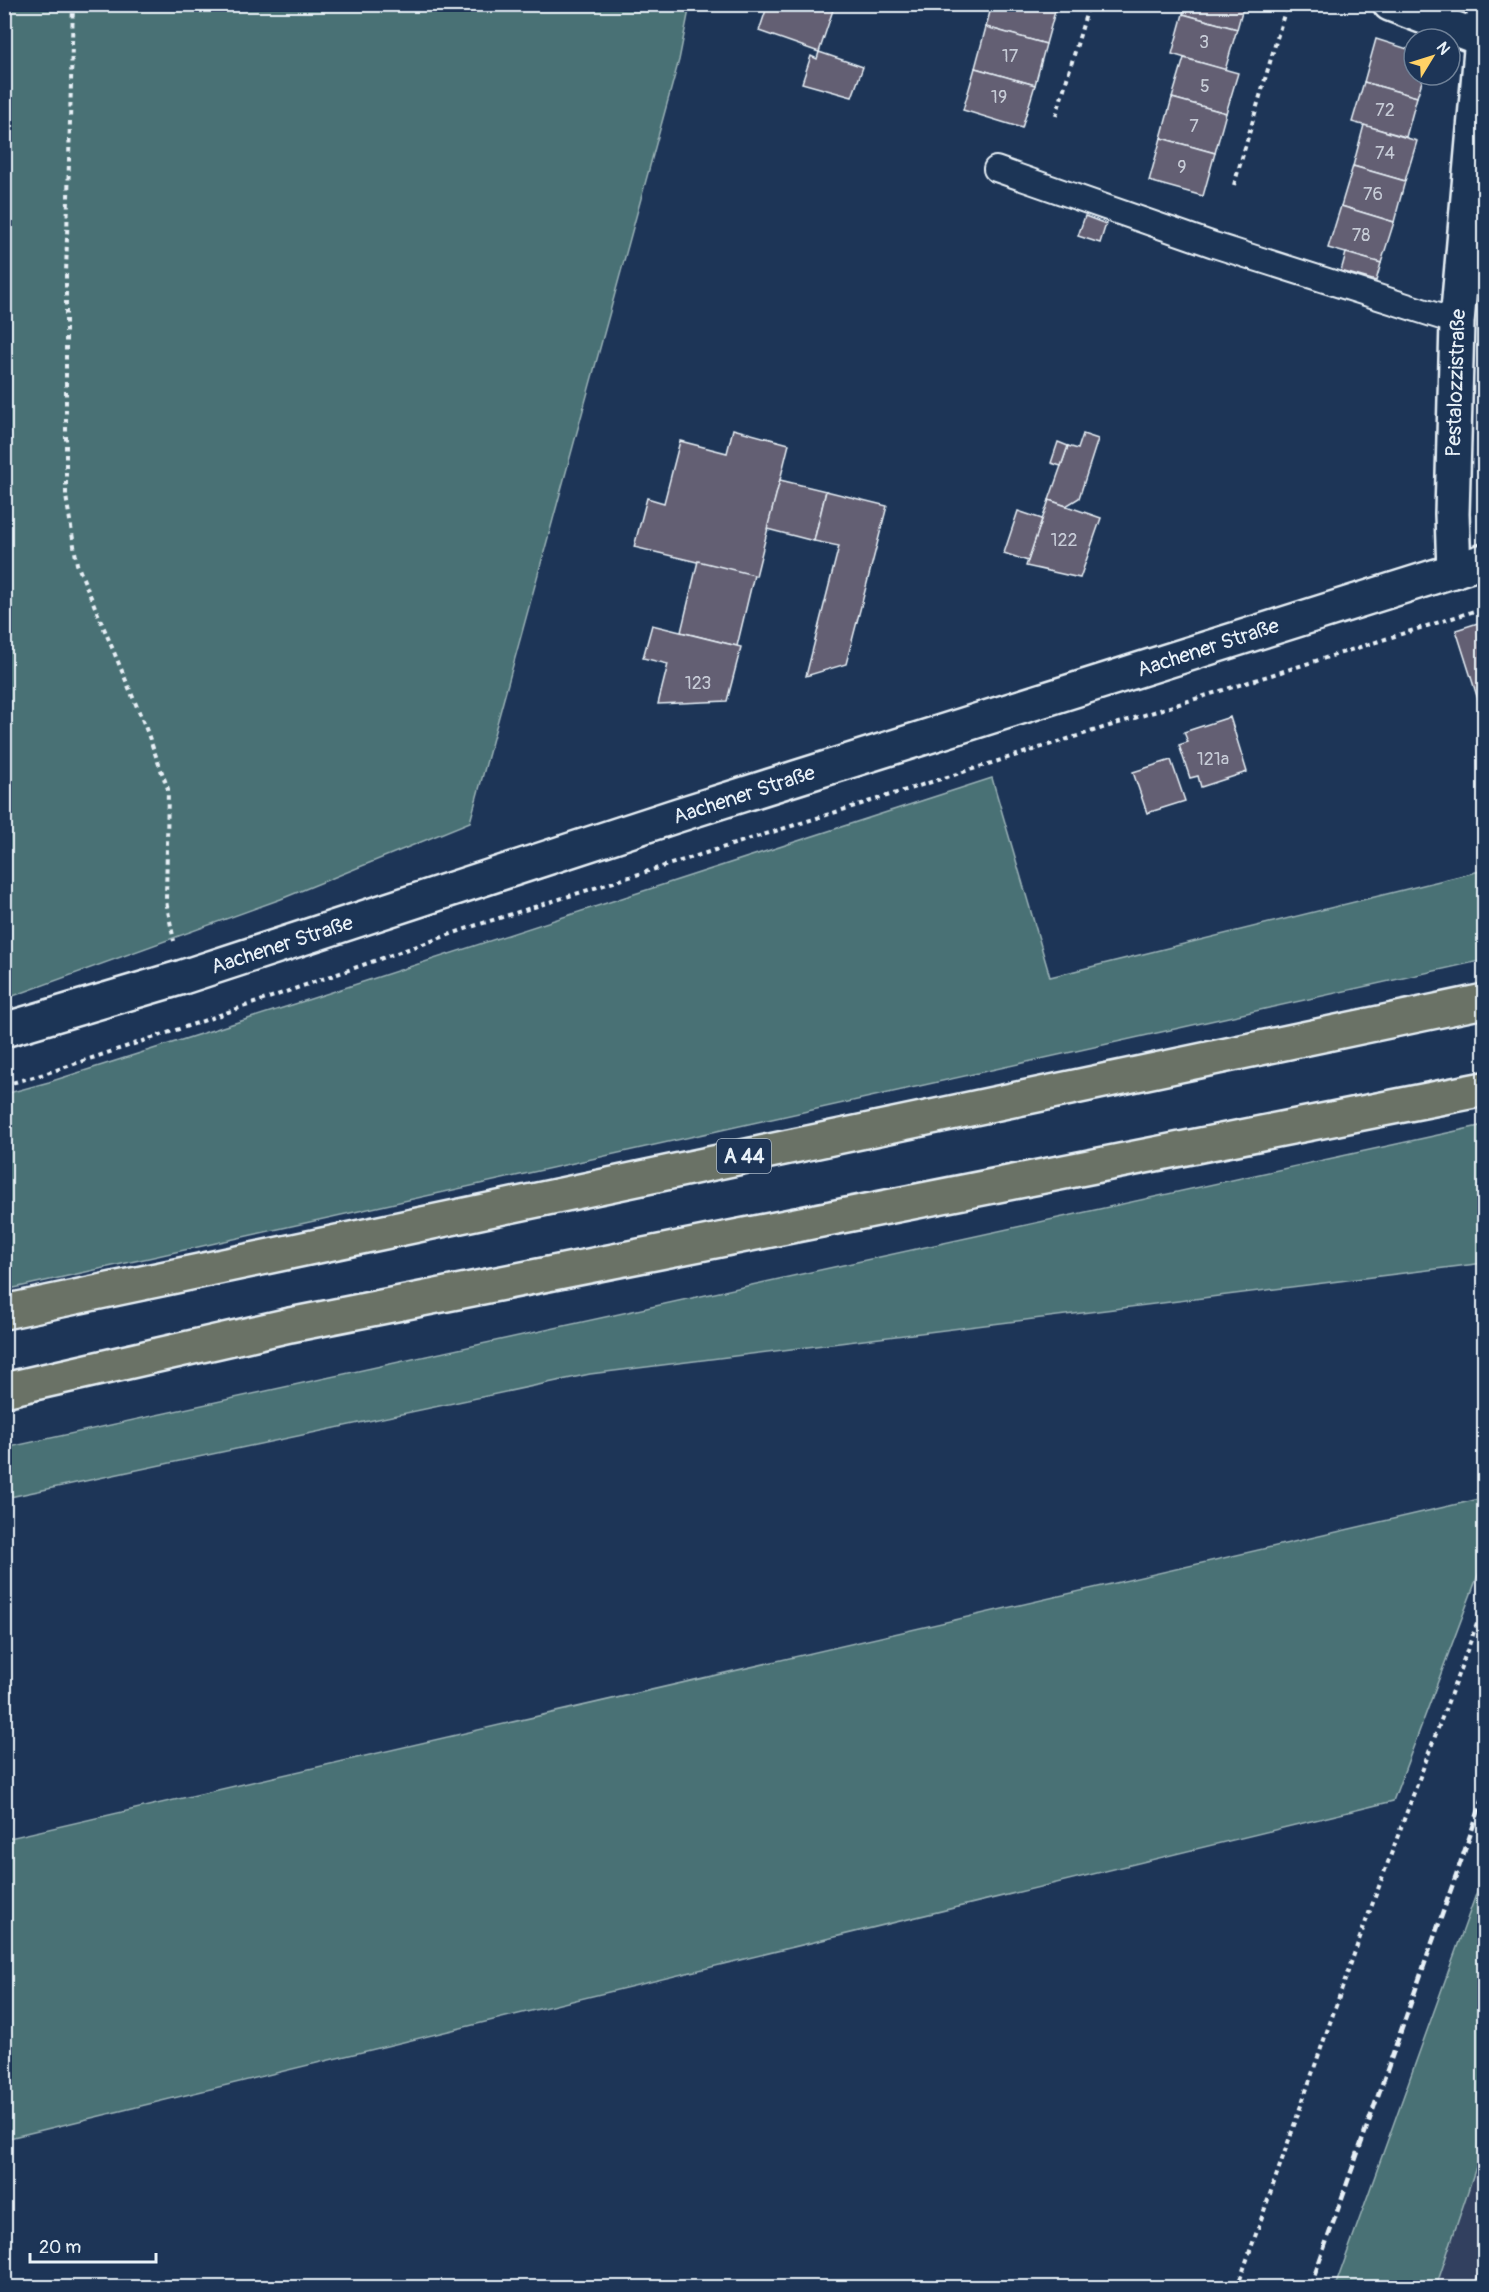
<svg xmlns="http://www.w3.org/2000/svg" width="1489" height="2292" viewBox="0 0 1489 2292" font-family="Pangolin,sans-serif">
	<style>
		.built { fill: #32415f }
		.green { fill: #4a7174; stroke: #99b1b6; stroke-width: 1.5 }
		.building { fill: #635e73; stroke: #e8f1f8; stroke-width: 1.5 }
		.lines { fill: none; stroke-linecap: round; stroke-linejoin: round }
		.lane-casing { stroke: #e8f1f8; stroke-width: 28 }
		.street-casing { stroke: #e8f1f8; stroke-width: 38 }
		.secondary-casing { stroke: #e8f1f8; stroke-width: 38 }
		.highway-casing { stroke: #e8f1f8; stroke-width: 38 }
		.path { stroke: #e8f1f8; stroke-width: 4; stroke-dasharray: 4.5 4.5; stroke-linecap: butt }
		.lane { stroke: #1d3557; stroke-width: 24 }
		.street { stroke: #1d3557; stroke-width: 33 }
		.secondary { stroke: #1d3557; stroke-width: 33 }
		.highway { stroke: #6a7266; stroke-width: 33 }
		.rail { stroke: #e8f1f8; stroke-width: 4.5; stroke-dasharray: 9 4.5; stroke-linecap: butt }
		.labels { text-anchor: middle; dominant-baseline: central; stroke-width: 4.5; stroke-linejoin: round; paint-order: stroke }
		.number-label { font-size: 18px; fill: #c7ccd7 }
		.shield { fill: #1d3557; stroke: #abb9c8; stroke-width: 1.5 }
		.shield-label { font-size: 20px; font-weight: bold; fill: #e8f1f8 }
		.street-label { font-size: 21px; fill: #e8f1f8; stroke: #1d3557 }
	</style>
	<rect width="100%" height="100%" fill="#1d3557"/>
	<filter id="ink" filterUnits="userSpaceOnUse"><feTurbulence type="fractalNoise" baseFrequency=".0167" numOctaves="2"/><feDisplacementMap in="SourceGraphic" scale="12" xChannelSelector="R" yChannelSelector="G"/><feConvolveMatrix kernelMatrix="1 2 1 2 8 2 1 2 1" color-interpolation-filters="sRGB"/></filter>
	<g filter="url(#ink)">
		<polygon class="built" points="1484,2143 1484,2287 1436,2287"/>
		<g class="green">
			<polygon points="5,4 690,5 679,60 470,822 281,899 5,999"/>
			<polygon points="992,778 1050,977 1484,870 1484,960 5,1290 5,1094 49,1082 295,1004"/>
			<polygon points="1484,1125 1484,1263 590,1374 5,1498 5,1448"/>
			<polygon points="1484,1498 1484,1559 1393,1801 5,2139 5,1839"/>
			<polygon points="1484,1872 1484,2143 1436,2287 1335,2287"/>
		</g>
		<g class="building">
			<polygon points="768,4 835,4 819,52 759,31"/>
			<polygon points="992,4 1057,4 1046,44 986,27"/>
			<polygon points="1186,4 1244,4 1237,29 1183,14"/>
			<polygon points="1183,14 1237,29 1225,70 1172,54"/>
			<polygon points="986,27 1046,44 1035,85 975,68"/>
			<polygon points="1376,39 1414,51 1414,75 1424,75 1417,97 1364,82"/>
			<polygon points="819,52 863,67 852,97 802,83 811,56 817,59"/>
			<polygon points="1184,58 1238,73 1226,113 1172,98"/>
			<polygon points="975,68 1035,85 1022,128 963,110"/>
			<polygon points="1364,82 1417,97 1406,137 1352,122"/>
			<polygon points="1172,98 1226,113 1215,153 1161,138"/>
			<polygon points="1364,125 1417,141 1405,181 1353,166"/>
			<polygon points="1161,138 1215,153 1203,196 1149,181"/>
			<polygon points="1353,166 1405,181 1394,222 1341,206"/>
			<polygon points="1341,206 1394,222 1381,263 1328,248"/>
			<polygon points="1085,216 1106,224 1100,243 1078,236"/>
			<polygon points="1346,253 1381,263 1376,281 1341,271"/>
			<polygon points="733,429 789,444 756,576 634,547 647,498 664,503 680,441 727,453"/>
			<polygon points="1083,434 1098,439 1079,498 1066,506 1049,500 1068,446 1078,449"/>
			<polygon points="1058,442 1068,446 1061,466 1051,463"/>
			<polygon points="780,480 826,491 814,541 767,529"/>
			<polygon points="826,491 887,506 846,664 806,676 839,546 814,541"/>
			<polygon points="1049,500 1101,518 1080,578 1026,566"/>
			<polygon points="1018,511 1042,519 1028,561 1004,553"/>
			<polygon points="698,561 754,575 737,646 681,632"/>
			<polygon points="1484,621 1484,715 1483,715 1456,630"/>
			<polygon points="652,625 741,647 727,701 658,704 668,664 643,658"/>
			<polygon points="1230,717 1247,772 1201,787 1198,776 1190,778 1179,745 1188,742 1184,732"/>
			<polygon points="1171,760 1185,801 1147,813 1133,772"/>
			<polygon points="1484,2257 1484,2288 1474,2288"/>
		</g>
		<g class="lines">
			<defs>
				<polyline id="lane" points="996,169 1214,245 1457,322"/>
				<g id="street">
					<polyline points="1390,4 1482,39"/>
					<polyline points="1454,571 1452,514 1457,322 1484,16"/>
				</g>
				<polyline id="secondary" points="4,1030 183,977 678,815 1484,561"/>
				<g id="highway">
					<polyline points="4,1312 1484,1001"/>
					<polyline points="4,1390 290,1325 1484,1089"/>
				</g>
			</defs>
			<use href="#lane" class="lane-casing"/>
			<use href="#street" class="street-casing"/>
			<use href="#secondary" class="secondary-casing"/>
			<use href="#highway" class="highway-casing"/>
			<g class="path">
				<polyline points="73,4 66,276 66,496 77,564 145,726 168,789 166,901 174,941"/>
				<polyline points="1056,116 1089,4"/>
				<polyline points="1234,185 1287,4"/>
				<polyline points="4,1085 41,1075 197,1023 477,925 1484,608"/>
				<polyline points="1237,2288 1359,1940 1484,1605"/>
			</g>
			<use href="#lane" class="lane"/>
			<use href="#street" class="street"/>
			<use href="#secondary" class="secondary"/>
			<use href="#highway" class="highway"/>
			<polyline class="rail" points="1310,2288 1484,1796"/>
		</g>
	</g>
	<g class="labels">
		<g class="number-label">
			<text x="1204" y="42">3</text>
			<text x="1010" y="56">17</text>
			<text x="1205" y="86">5</text>
			<text x="999" y="97">19</text>
			<text x="1385" y="110">72</text>
			<text x="1194" y="126">7</text>
			<text x="1385" y="153">74</text>
			<text x="1182" y="167">9</text>
			<text x="1373" y="194">76</text>
			<text x="1361" y="235">78</text>
			<text x="1064" y="540">122</text>
			<text x="698" y="683">123</text>
			<text x="1213" y="759">121a</text>
		</g>
		<rect class="shield" x="717" y="1139" width="54" height="34" rx="4.5"/>
		<g class="shield-label">
			<text x="744" y="1156">A 44</text>
		</g>
		<g class="street-label">
			<text transform="translate(1456 383) rotate(-88)">Pestalozzistraße</text>
			<text transform="translate(1208 648) rotate(-18)">Aachener Straße</text>
			<text transform="translate(744 795) rotate(-18)">Aachener Straße</text>
			<text transform="translate(282 945) rotate(-18)">Aachener Straße</text>
		</g>
	</g>
	<rect width="1489" height="2292" fill="none" stroke="#1d3557" stroke-width="24"/>
	<rect x="12" y="12" width="1465" height="2268" fill="none" stroke="#e8f1f8" stroke-width="2" filter="url(#ink)"/>
	<g transform="translate(1432 57) rotate(52)"><circle r="28" fill="#1d3557" stroke="#6e8097" stroke-width="1.5"/>
	<path d="M0-4.5L10 22L0 15L-10 22Z" fill="#ffd166"/>
	<text y="-9" font-size="16" font-weight="bold" text-anchor="middle" fill="#e8f1f8">N</text>
	</g>
	<path d="M30 2253v9h126v-9" fill="none" stroke="#e8f1f8" stroke-width="3"/>
	<text x="39" y="2253" font-size="18" fill="#e8f1f8" stroke="#1d3557" stroke-width="4.5" paint-order="stroke">20 m</text>
</svg>
